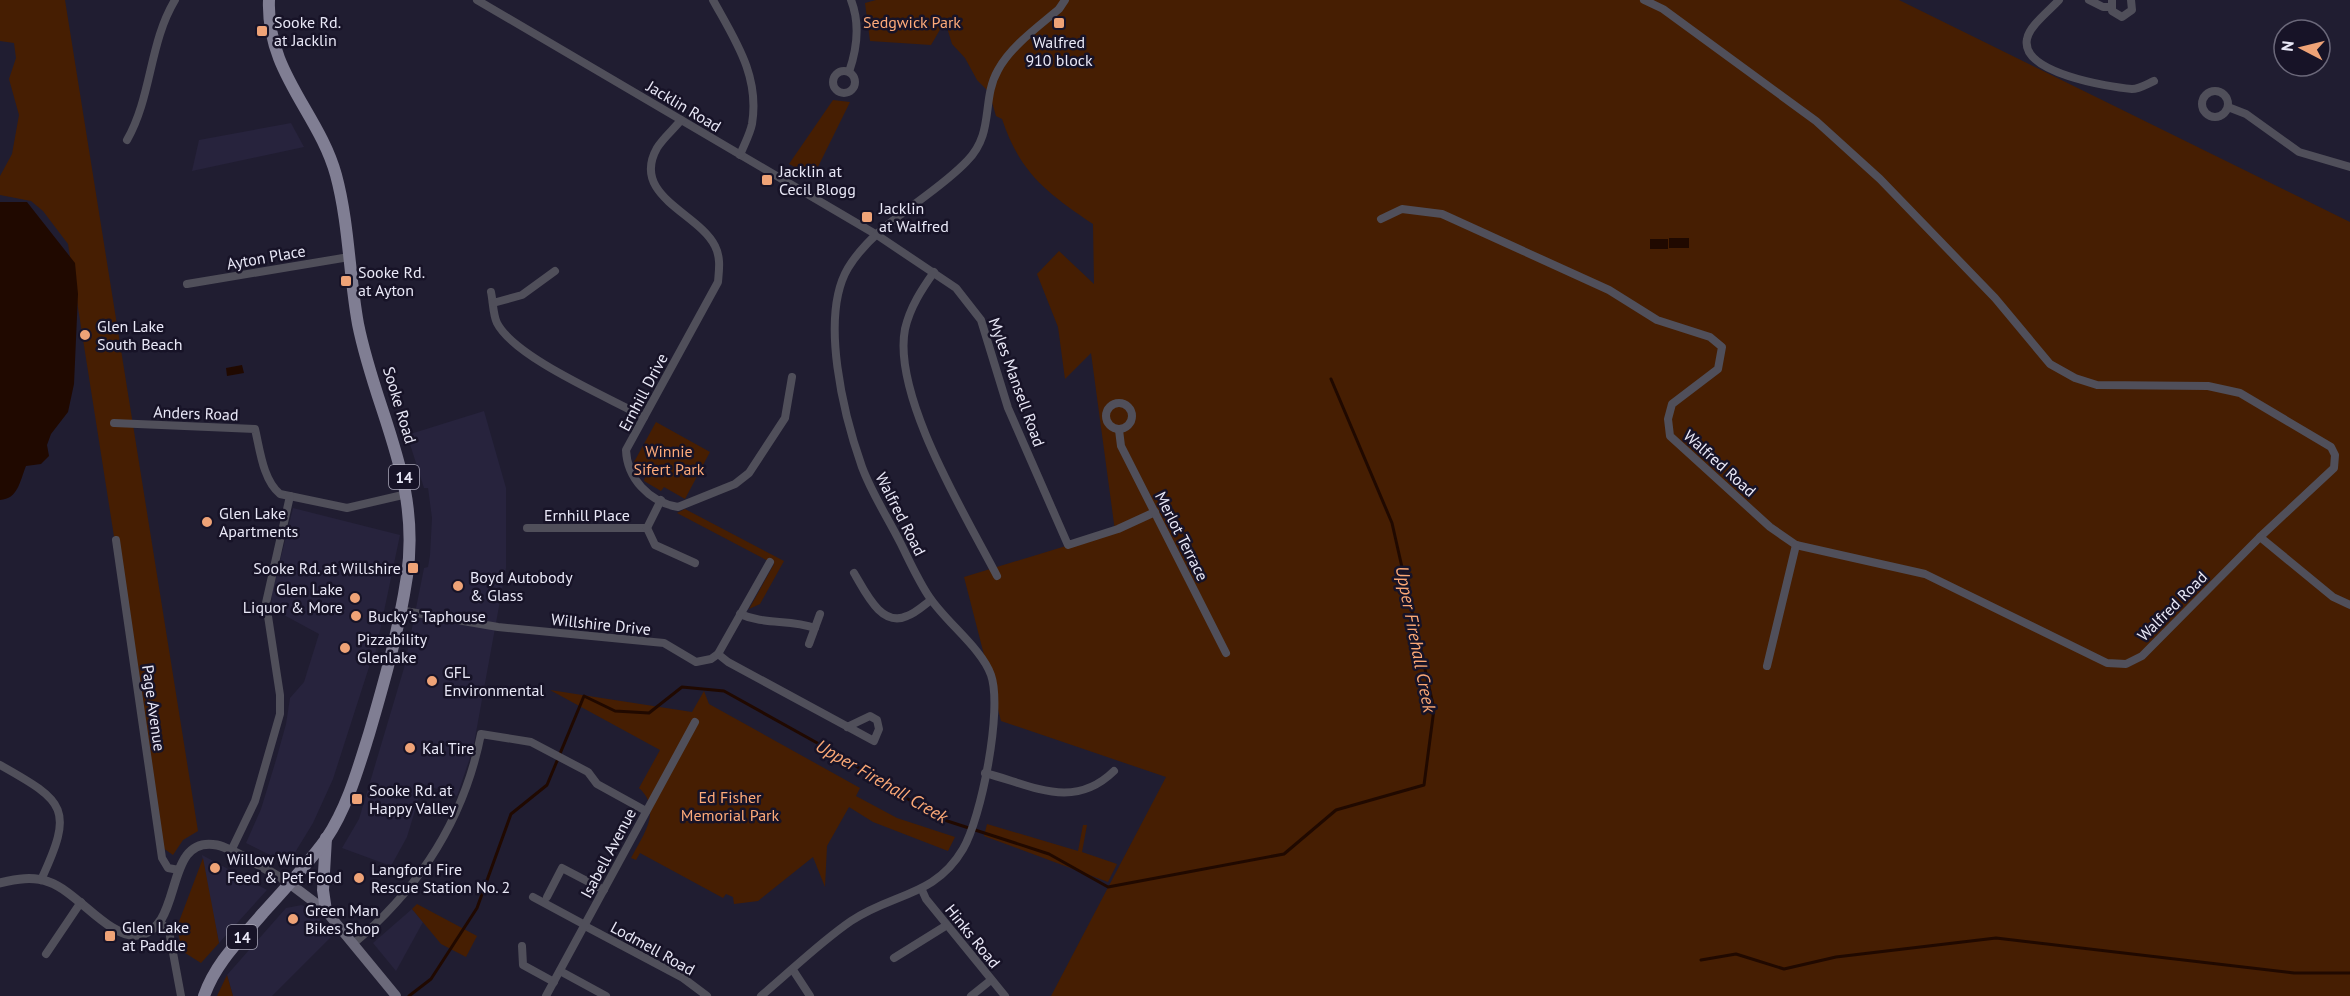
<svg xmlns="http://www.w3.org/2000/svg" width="2350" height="996" viewBox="0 0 2350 996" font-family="'PT Sans',sans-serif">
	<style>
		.built { fill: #27233d }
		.green { fill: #461e02 }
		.water { fill: #200900 }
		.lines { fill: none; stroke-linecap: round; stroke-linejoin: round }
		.stream { stroke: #200900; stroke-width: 3 }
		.minor { stroke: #504f5a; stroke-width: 8 }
		.tertiary { stroke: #504f5a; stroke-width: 9 }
		.secondary { stroke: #6b697a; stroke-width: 10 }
		.primary { stroke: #807e93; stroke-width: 12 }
		.poi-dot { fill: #efa377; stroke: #171327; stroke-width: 2 }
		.labels { text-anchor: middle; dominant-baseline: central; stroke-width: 5; stroke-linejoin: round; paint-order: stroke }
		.shield { fill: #171327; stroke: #aaa8b9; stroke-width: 1.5 }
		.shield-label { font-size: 15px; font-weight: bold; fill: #e9e8f7 }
		.poi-label { font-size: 16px; fill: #e9e8f7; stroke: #171327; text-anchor: start }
		.park-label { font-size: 16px; fill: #feaa79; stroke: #171327 }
		.street-label { font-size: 16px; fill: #e9e8f7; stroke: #171327 }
		.water-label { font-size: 18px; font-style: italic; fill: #fba876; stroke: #171327 }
	</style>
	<rect width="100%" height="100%" fill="#201d31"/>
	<g class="built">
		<polygon points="291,123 304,147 192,171 199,140"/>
		<polygon points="484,411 506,488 506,568 473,749 457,796 423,784 407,837 391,866 342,848 359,819 404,668 424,568 428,567 430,555 432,518 428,488 424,488 407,435"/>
		<polygon points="293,508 400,535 373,664 370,664 333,779 313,823 288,864 246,843 261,809 276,760 286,724 290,698 304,682 319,634 271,608 272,593"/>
		<polygon points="202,855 267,890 219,943 210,900"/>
		<polygon points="302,905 313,911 333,935 272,996 233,996 227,975 286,908"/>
		<polygon points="412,909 423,922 396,971 373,943"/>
	</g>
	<g class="green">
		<polygon points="0,0 65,0 198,831 183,840 173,855 163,848 68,244 43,211 31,201 0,195 0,176 12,154 19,115 9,79 16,58 14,43 0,41"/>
		<path d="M876,0H1899L2350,222V996H1051L1166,777L1001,721L964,577L1115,531L1091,353L1065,379L1058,327L1037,274L1059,251L1094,284L1093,224C1047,193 1020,173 1002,119L996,116L989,92L977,80L965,58L952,44L945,21L931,45L870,41L865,3Z"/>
		<polygon points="833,100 850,102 813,177 789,164"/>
		<path d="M656,422L710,452L685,499L664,487L661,491L644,481L645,477C637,473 637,470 634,462Z"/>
		<polygon points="685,509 784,561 760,604 749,609 774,564 677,513"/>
		<path d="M550,690L692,712L704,691L709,704L860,788L856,796L897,818L955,837L948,851L873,822L849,807L827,846L825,887L813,857L758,901L734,904L733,897L726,894L723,898L640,853L636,860L631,858C643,835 663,810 639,788L660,750Z"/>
		<polygon points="987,824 1078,851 1083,825 1087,825 1082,852 1117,864 1108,882 984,836"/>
		<polygon points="203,858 219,943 201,963 182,951 177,927"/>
		<polygon points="417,904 477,936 466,957 441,944 412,909"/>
		<polygon points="227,975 233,996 217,996"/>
	</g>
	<g class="water">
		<path d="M0,202H27L75,263L78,294L74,384L68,412L51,434L47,445L49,456L41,464L26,466C20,481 18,499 0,500Z"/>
		<rect x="1669" y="238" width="20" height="10"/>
		<rect x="1650" y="239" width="18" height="10"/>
		<polygon points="242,365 244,373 227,376 226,368"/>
	</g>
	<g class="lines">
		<g class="stream">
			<polyline points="1701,960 1736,954 1784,969 1836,957 1996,938 2294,973 2350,973"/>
			<polyline points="409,996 431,979 477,908 511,814 547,785 584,696 615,711 649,713 682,687 724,691 837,754 938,818 1049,854 1108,887 1284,854 1336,810 1424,785 1434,709 1392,523 1331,379"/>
		</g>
		<g class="minor">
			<polyline points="477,0 877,235 956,288 981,320 1008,408 1068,545 1118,529 1155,512"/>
			<path d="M713,0C735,40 760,76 752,124C750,134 744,145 740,155"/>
			<path d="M2059,0C2050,10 2029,26 2027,39C2020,73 2109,87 2132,89C2139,89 2147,84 2154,81"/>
			<polyline points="2089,0 2103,7 2111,7"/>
			<polyline points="2112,0 2112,11 2122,17 2132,10 2131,0"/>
			<circle cx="844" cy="82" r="11"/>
			<path d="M849,72C857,49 860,23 851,0"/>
			<circle cx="2215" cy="104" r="13"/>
			<polyline points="2228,107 2246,114 2299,152 2350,167"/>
			<path d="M681,120C674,129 663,138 657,148C630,196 699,213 715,246C721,258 719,270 718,282L626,450C627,478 649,502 678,507L735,484L749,473L785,418L792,377"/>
			<path d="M127,140C152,96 149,43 175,0"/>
			<polyline points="1381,219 1402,209 1442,214 1609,290 1657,320 1710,337 1722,347 1718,369 1672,404 1668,419 1670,436 1770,527 1796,545 1925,574 2107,663 2126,664 2142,656 2260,537 2334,468 2335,455 2331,447 2240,393 2208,386 2097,385 2075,378 2050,364 1995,298 1880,179 1816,121 1663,9 1644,0"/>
			<path d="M934,272C922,289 910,307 905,329C892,396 966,516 997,576"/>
			<polyline points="187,284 349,257"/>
			<path d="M491,292C493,301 493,315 497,323C515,358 608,397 644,417"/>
			<polyline points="493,303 522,295 555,271"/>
			<circle cx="1119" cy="416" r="13"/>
			<path d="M114,423L255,429C260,450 263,480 280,494L347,508L407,494"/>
			<polyline points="1119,430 1121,446 1226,653"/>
			<polyline points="527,528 647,528"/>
			<polyline points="647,528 655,545 695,563"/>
			<polyline points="647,528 661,500"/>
			<polyline points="2260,537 2333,597 2350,605"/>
			<polyline points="116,540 162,858 168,868 179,870"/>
			<path d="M854,573C865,591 881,628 907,616C916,613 924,605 931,600"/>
			<polyline points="399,610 498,627 664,643 696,662 711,659 718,654 728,662 874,741 879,729 877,720 870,716 847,727"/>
			<path d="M740,614C764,625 790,619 815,628"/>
			<polyline points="809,644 820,614"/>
			<polyline points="718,654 770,562"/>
			<polyline points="1767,666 1796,545"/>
			<path d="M0,765C66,802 74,809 41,880"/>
			<path d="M985,773C1032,785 1073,811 1114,771"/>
			<polyline points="231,851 255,801 280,714 280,695 266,603 290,496"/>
			<polyline points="922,890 926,899 1005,996"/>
			<polyline points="533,897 585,925"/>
			<polyline points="547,897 562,868 604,890"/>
			<polyline points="160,922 169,931 181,996"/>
			<polyline points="585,926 683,978 707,996"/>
			<path d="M353,944C420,888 464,820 481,734L531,742L588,772L597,784L646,811"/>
			<polyline points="522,946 523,965 554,982"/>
			<polyline points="46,954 81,902"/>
			<polyline points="894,958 947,925"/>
			<polyline points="793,970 810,996"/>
			<polyline points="560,971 606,996"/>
			<polyline points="546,996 695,722"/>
			<path d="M761,996C791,971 819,943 851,921C892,893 935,897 963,849C981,819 1003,709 991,675C982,649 947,623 930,598C919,582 910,562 901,544C888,518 872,494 862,467C844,416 819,317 848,268C876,222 931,199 967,161C995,133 981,100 998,70C1011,46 1038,27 1059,9L1065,0"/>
			<polyline points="971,996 991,980"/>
		</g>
		<path class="tertiary" d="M0,883C16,879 33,876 49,882C78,892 109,939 138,935C185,930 162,834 217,845C235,849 272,873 289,883"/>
		<polyline class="secondary" points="289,883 326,911 396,996"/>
		<g class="primary">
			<polyline points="326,838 323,890 326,911"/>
			<path d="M204,996C216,962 240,940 263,913C285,889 307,865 326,839C347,808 358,769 369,734C384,683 399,630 407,576C421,480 376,414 358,324C349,275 349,223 336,175C319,113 266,72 269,0"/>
		</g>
	</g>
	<g class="poi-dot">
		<rect x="1053" y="17" width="12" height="12" rx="3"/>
		<rect x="256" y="25" width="12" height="12" rx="3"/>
		<rect x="761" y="174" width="12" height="12" rx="3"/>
		<rect x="861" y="211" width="12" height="12" rx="3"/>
		<rect x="340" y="275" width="12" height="12" rx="3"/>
		<circle cx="85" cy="335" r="6"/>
		<circle cx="207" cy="522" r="6"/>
		<rect x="407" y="562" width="12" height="12" rx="3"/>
		<circle cx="458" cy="586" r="6"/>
		<circle cx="355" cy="598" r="6"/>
		<circle cx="356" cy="616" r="6"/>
		<circle cx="345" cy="648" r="6"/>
		<circle cx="432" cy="681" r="6"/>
		<circle cx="410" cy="748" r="6"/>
		<rect x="351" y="793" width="12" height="12" rx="3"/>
		<circle cx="215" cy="868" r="6"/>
		<circle cx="359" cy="878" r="6"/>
		<circle cx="293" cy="919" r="6"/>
		<rect x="104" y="930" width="12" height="12" rx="3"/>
	</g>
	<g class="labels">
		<g class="shield">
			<rect x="389" y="465" width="30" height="24" rx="4.5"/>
			<rect x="227" y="925" width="30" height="24" rx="4.5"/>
		</g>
		<g class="shield-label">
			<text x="404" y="477">14</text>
			<text x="242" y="937">14</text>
		</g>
		<g class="poi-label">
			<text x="274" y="22">Sooke Rd.<tspan x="274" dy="18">at Jacklin</tspan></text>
			<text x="1059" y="42" text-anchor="middle">Walfred<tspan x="1059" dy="18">910 block</tspan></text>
			<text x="779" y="171">Jacklin at<tspan x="779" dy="18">Cecil Blogg</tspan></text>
			<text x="879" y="208">Jacklin<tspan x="879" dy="18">at Walfred</tspan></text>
			<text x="358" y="272">Sooke Rd.<tspan x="358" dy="18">at Ayton</tspan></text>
			<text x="97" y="326">Glen Lake<tspan x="97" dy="18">South Beach</tspan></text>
			<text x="219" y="513">Glen Lake<tspan x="219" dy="18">Apartments</tspan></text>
			<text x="401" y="568" text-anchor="end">Sooke Rd. at Willshire</text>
			<text x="470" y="577">Boyd Autobody<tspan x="470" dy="18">&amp; Glass</tspan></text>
			<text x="343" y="589" text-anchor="end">Glen Lake<tspan x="343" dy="18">Liquor &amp; More</tspan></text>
			<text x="368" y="616">Bucky's Taphouse</text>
			<text x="357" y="639">Pizzability<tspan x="357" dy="18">Glenlake</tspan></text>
			<text x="444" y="672">GFL<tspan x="444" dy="18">Environmental</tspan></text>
			<text x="422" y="748">Kal Tire</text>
			<text x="369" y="790">Sooke Rd. at<tspan x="369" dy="18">Happy Valley</tspan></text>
			<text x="227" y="859">Willow Wind<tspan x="227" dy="18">Feed &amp; Pet Food</tspan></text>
			<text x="371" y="869">Langford Fire<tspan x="371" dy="18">Rescue Station No. 2</tspan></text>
			<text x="305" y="910">Green Man<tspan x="305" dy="18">Bikes Shop</tspan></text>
			<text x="122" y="927">Glen Lake<tspan x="122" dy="18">at Paddle</tspan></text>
		</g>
		<g class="park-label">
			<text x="912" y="22">Sedgwick Park</text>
			<text x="669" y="451">Winnie<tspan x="669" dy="18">Sifert Park</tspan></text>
			<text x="730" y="797">Ed Fisher<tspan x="730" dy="18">Memorial Park</tspan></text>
		</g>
		<g class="street-label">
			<text transform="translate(684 106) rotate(31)">Jacklin Road</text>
			<text transform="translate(266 257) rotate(-10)">Ayton Place</text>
			<text transform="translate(1017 382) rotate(70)">Myles Mansell Road</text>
			<text transform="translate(643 392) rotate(-62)">Ernhill Drive</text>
			<text transform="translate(400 405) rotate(73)">Sooke Road</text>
			<text transform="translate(196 413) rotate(2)">Anders Road</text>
			<text transform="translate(1720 463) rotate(42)">Walfred Road</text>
			<text transform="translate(901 514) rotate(63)">Walfred Road</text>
			<text x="587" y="515">Ernhill Place</text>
			<text transform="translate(1182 536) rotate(63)">Merlot Terrace</text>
			<text transform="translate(2172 606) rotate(-45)">Walfred Road</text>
			<text transform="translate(601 624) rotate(6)">Willshire Drive</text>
			<text transform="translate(154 708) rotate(82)">Page Avenue</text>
			<text transform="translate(608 853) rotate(-62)">Isabell Avenue</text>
			<text transform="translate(973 936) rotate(51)">Hinks Road</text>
			<text transform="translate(653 948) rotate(29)">Lodmell Road</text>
		</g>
		<g class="water-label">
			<text transform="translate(1416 639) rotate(79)">Upper Firehall Creek</text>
			<text transform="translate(882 781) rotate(30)">Upper Firehall Creek</text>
		</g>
	</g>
	<g transform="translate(2302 48) rotate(277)"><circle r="28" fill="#171327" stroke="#6b687a" stroke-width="1.5"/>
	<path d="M0-4.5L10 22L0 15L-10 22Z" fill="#efa377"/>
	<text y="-9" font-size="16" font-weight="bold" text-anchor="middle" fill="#e9e8f7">N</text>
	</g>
</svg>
